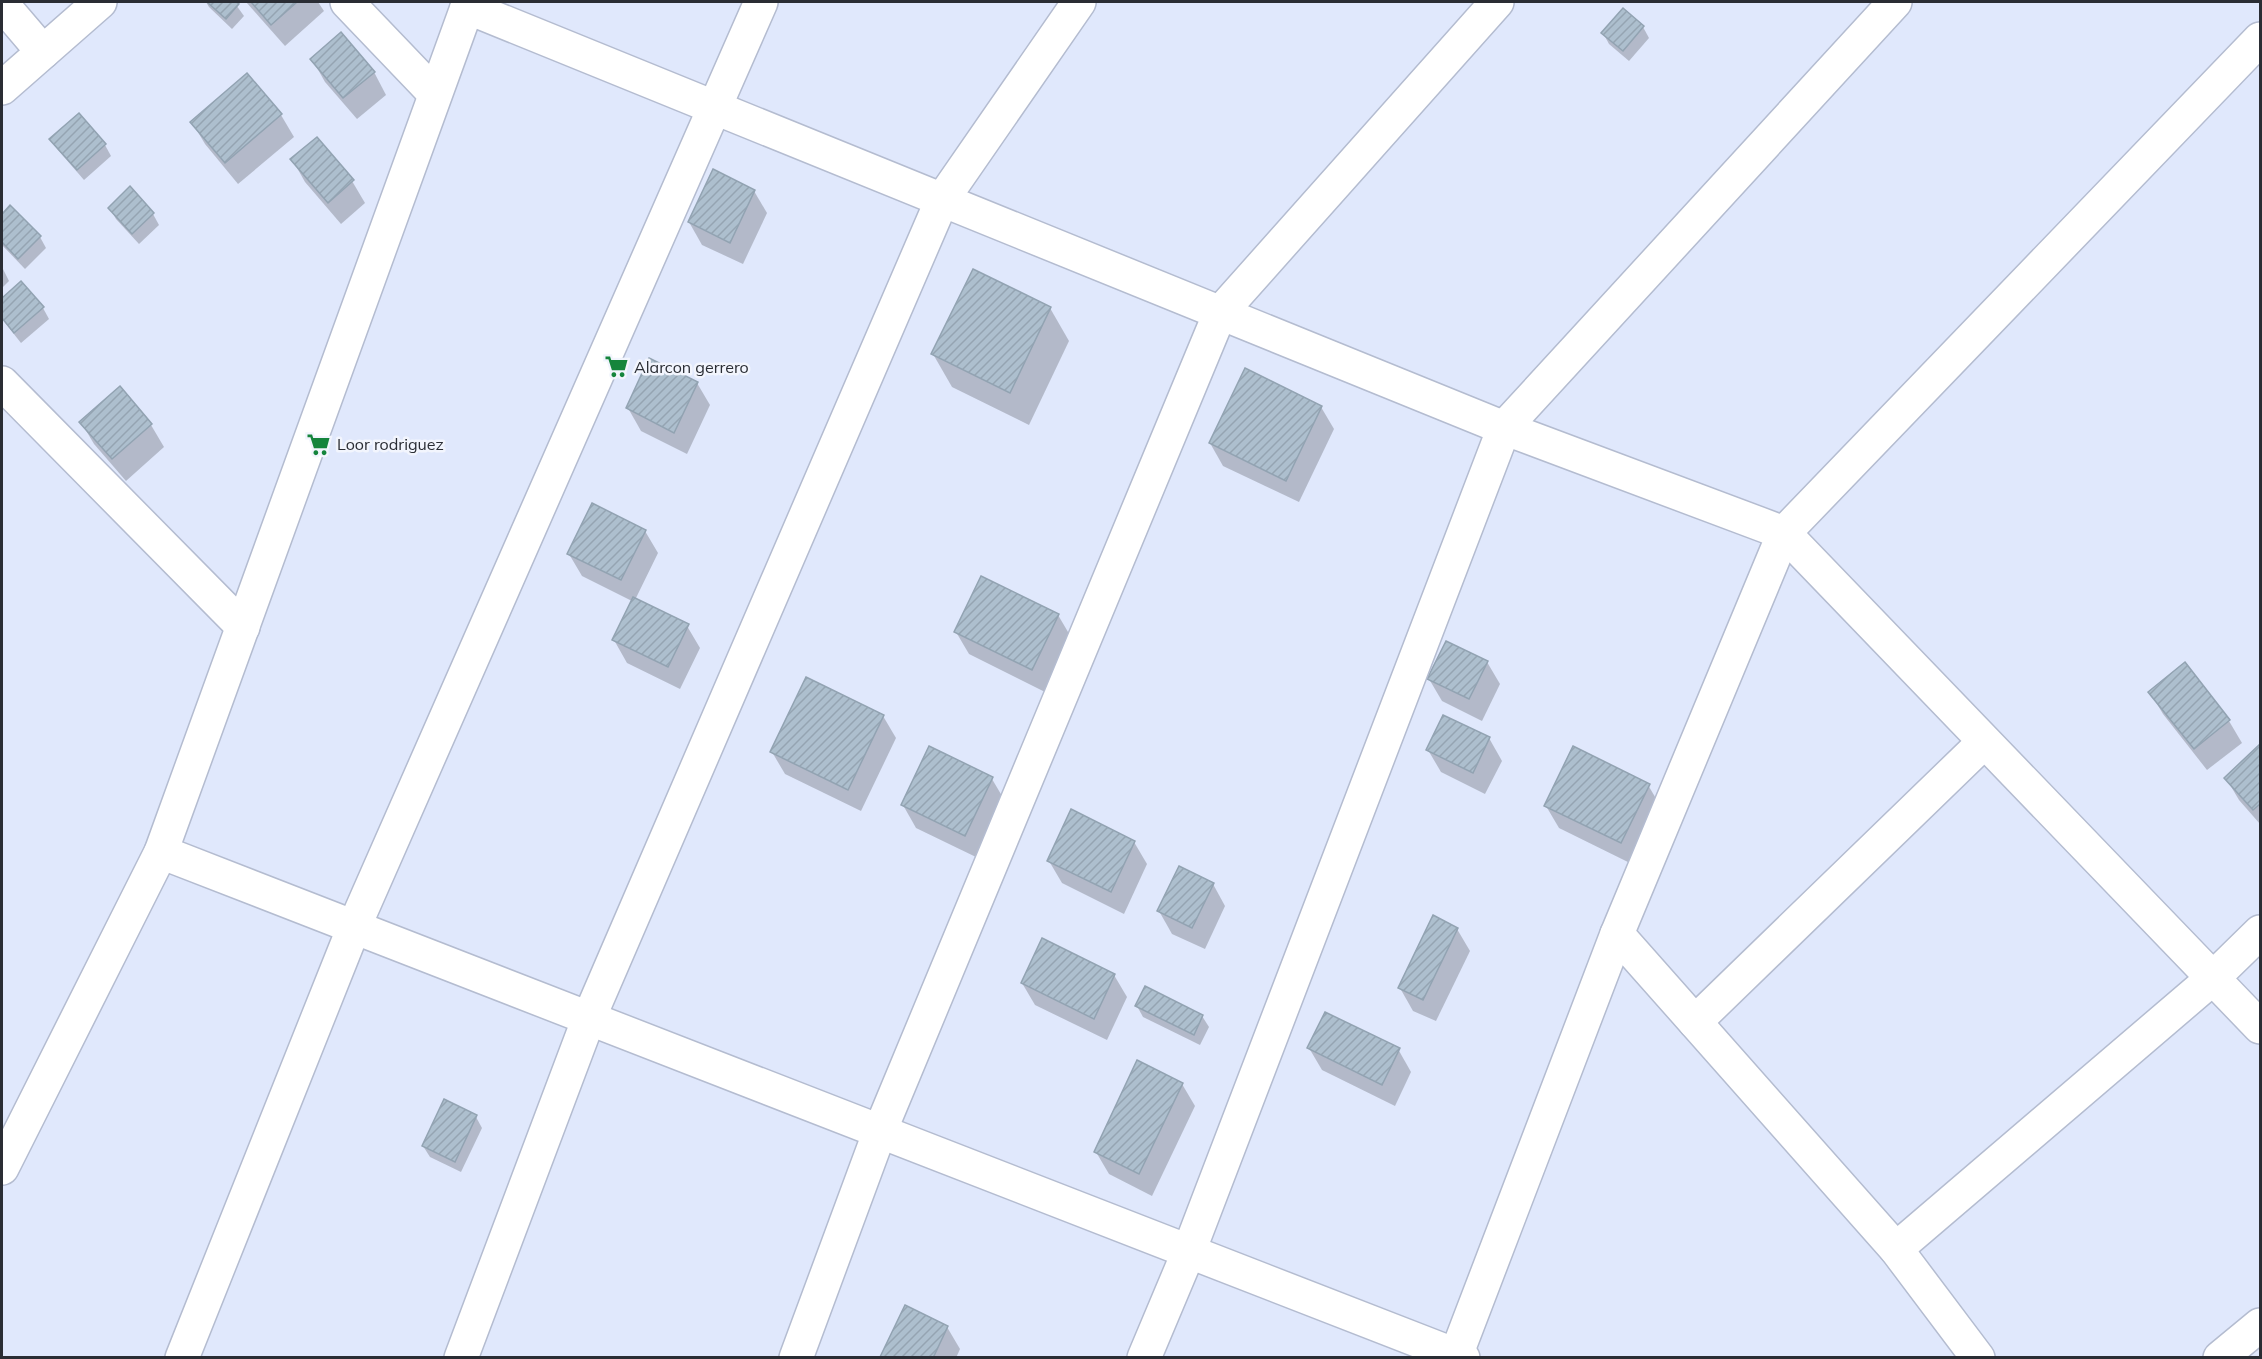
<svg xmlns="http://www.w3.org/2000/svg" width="2262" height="1359" viewBox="0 0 2262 1359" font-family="Mulish,sans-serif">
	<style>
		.shadow { fill: #0003 }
		.building { fill: url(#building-hatch); stroke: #92a3b2; stroke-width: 1.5 }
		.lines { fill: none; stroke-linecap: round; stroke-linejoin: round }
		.street-casing { stroke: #b4bcd0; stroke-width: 36 }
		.street { stroke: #fff; stroke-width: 33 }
		.labels { text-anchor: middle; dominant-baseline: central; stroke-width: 5; stroke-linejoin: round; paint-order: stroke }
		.poi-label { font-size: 16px; fill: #2a2d34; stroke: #f2f5fd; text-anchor: start }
	</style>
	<defs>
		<pattern id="building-hatch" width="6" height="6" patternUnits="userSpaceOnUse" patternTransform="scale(1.5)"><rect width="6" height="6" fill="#adbfce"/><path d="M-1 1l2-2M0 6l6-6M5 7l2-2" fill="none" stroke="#95a4b2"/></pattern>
	</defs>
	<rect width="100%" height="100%" fill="#e0e8fc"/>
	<g class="shadow">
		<polygon points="206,2 234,2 244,16 232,29 209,7"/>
		<polygon points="246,2 318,2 324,11 285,46"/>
		<polygon points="1623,10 1643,27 1649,38 1629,61 1609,44 1603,33"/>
		<polygon points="312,59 374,72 386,95 357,119 325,82"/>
		<polygon points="79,115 105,145 111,156 84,180 58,150 51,140"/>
		<polygon points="281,115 294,137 238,184 205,144 192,122"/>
		<polygon points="292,159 352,181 365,203 341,224 305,182"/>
		<polygon points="754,191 767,213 743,264 702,245 689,222"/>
		<polygon points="10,207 40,237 46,248 25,269 2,245 2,216"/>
		<polygon points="110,208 153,214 159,225 139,244 116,219"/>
		<polygon points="2,267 9,281 2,288"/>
		<polygon points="21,283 43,308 49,319 21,343 2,319 2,300"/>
		<polygon points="1050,308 1069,341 1029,425 952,387 933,354"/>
		<polygon points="697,383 710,405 687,454 641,431 628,408"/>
		<polygon points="1321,407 1334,429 1299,502 1223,466 1210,443"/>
		<polygon points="81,422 151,425 164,447 126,481 94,444"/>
		<polygon points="645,531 658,553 635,600 687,626 700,648 680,689 627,663 614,640 632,601 582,576 569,554"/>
		<polygon points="1058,615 1071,637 1045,692 969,654 956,632"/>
		<polygon points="1487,662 1500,684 1482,721 1442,701 1429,679"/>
		<polygon points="2150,692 2229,721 2242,743 2207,770 2163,714"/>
		<polygon points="883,716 896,738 861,811 785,774 772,752"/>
		<polygon points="1489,738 1502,761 1485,794 1441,772 1428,750"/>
		<polygon points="2260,747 2260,824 2239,800 2226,778"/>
		<polygon points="930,748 992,779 1005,801 978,858 916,828 903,805"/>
		<polygon points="1648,785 1661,807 1634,865 1559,828 1546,806"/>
		<polygon points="1134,842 1147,864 1124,914 1062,883 1049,861"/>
		<polygon points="1213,884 1225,906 1205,949 1172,934 1159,911"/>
		<polygon points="1457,929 1470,951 1436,1021 1413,1011 1400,988"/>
		<polygon points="1114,975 1127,997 1107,1040 1035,1005 1022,983"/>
		<polygon points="1137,1006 1202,1016 1209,1027 1200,1045 1143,1017"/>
		<polygon points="1309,1048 1398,1049 1411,1072 1395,1106 1322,1070"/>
		<polygon points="1182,1084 1195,1106 1152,1196 1109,1174 1096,1152"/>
		<polygon points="476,1117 482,1128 461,1172 430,1157 423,1146"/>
		<polygon points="947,1327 960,1349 956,1358 881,1356"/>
	</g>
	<g class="building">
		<polygon points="207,2 236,2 239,4 226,19"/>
		<polygon points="251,2 297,2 271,25"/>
		<polygon points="1623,8 1644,26 1623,51 1601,33"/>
		<polygon points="341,32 375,72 343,98 310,59"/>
		<polygon points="247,73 282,114 225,163 190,122"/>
		<polygon points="79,113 106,144 77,170 49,139"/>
		<polygon points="317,137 354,180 328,203 290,159"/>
		<polygon points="713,169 755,190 730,243 688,222"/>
		<polygon points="130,186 154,213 132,234 108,208"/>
		<polygon points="10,205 41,236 18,259 2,242 2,214"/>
		<polygon points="973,269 1051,307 1010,393 931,354"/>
		<polygon points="21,281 44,307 14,333 2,318 2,298"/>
		<polygon points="649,358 698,382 674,433 626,408"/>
		<polygon points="1245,368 1322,406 1286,481 1209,443"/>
		<polygon points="120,386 152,424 112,459 79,422"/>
		<polygon points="592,503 646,530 621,580 567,554"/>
		<polygon points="981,576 1059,614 1032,670 954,632"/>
		<polygon points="633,597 689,624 668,667 612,640"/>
		<polygon points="1446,641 1488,661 1469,699 1427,679"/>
		<polygon points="2185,662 2230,720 2194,749 2148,692"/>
		<polygon points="806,677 884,715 848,790 770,752"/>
		<polygon points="1443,715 1490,737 1473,773 1426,750"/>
		<polygon points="2260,744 2260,804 2253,810 2224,778"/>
		<polygon points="929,746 993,777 965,836 901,805"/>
		<polygon points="1573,746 1650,784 1621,843 1544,806"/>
		<polygon points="1071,809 1135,841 1111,892 1047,861"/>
		<polygon points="1179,866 1214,883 1192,928 1157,911"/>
		<polygon points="1433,915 1458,928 1423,1000 1398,988"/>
		<polygon points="1042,938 1115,974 1094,1019 1021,983"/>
		<polygon points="1145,986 1203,1015 1194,1035 1135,1006"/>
		<polygon points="1325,1012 1400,1048 1382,1085 1307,1048"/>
		<polygon points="1137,1060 1183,1083 1139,1174 1094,1152"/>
		<polygon points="444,1099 477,1115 455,1162 422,1146"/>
		<polygon points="905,1305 948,1326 933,1358 880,1357"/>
	</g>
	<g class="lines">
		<defs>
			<g id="street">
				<polyline points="347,2 435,94"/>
				<polyline points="2,4 43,52"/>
				<polyline points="467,7 1504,428 1784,533 2260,1027"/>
				<polyline points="2,88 100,2"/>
				<polyline points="2,383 243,627"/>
				<polyline points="161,852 1463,1358"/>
				<polyline points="1617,934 1896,1249 1978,1358"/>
				<polyline points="1695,1022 1984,742"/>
				<polyline points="2,1168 161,852 469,2"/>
				<polyline points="1896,1249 2213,978 2260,932"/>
				<polyline points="182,1358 354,927 761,2"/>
				<polyline points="461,1358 589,1018 942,200 1079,2"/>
				<polyline points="796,1358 880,1131 1220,313 1497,2"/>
				<polyline points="1144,1358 1189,1251 1504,428 1895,2"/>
				<polyline points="1455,1358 1617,934 1784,533 2260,39"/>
				<polyline points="2220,1358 2260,1325"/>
			</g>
		</defs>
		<use href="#street" class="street-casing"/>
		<use href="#street" class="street"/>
	</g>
	<defs>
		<symbol id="supermarket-bare" viewBox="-9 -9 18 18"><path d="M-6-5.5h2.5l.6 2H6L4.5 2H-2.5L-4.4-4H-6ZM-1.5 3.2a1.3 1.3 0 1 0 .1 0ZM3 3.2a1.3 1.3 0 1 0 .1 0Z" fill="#15853c" stroke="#f2f5fd" stroke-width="2.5" paint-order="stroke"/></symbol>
	</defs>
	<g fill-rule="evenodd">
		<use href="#supermarket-bare" x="600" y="350" width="33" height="33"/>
		<use href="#supermarket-bare" x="302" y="428" width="33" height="33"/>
	</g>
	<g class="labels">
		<g class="poi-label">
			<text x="634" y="367">Alarcon gerrero</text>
			<text x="337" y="444">Loor rodriguez</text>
		</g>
	</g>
	<rect width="2262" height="1359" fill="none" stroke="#2a2d34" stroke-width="6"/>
</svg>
